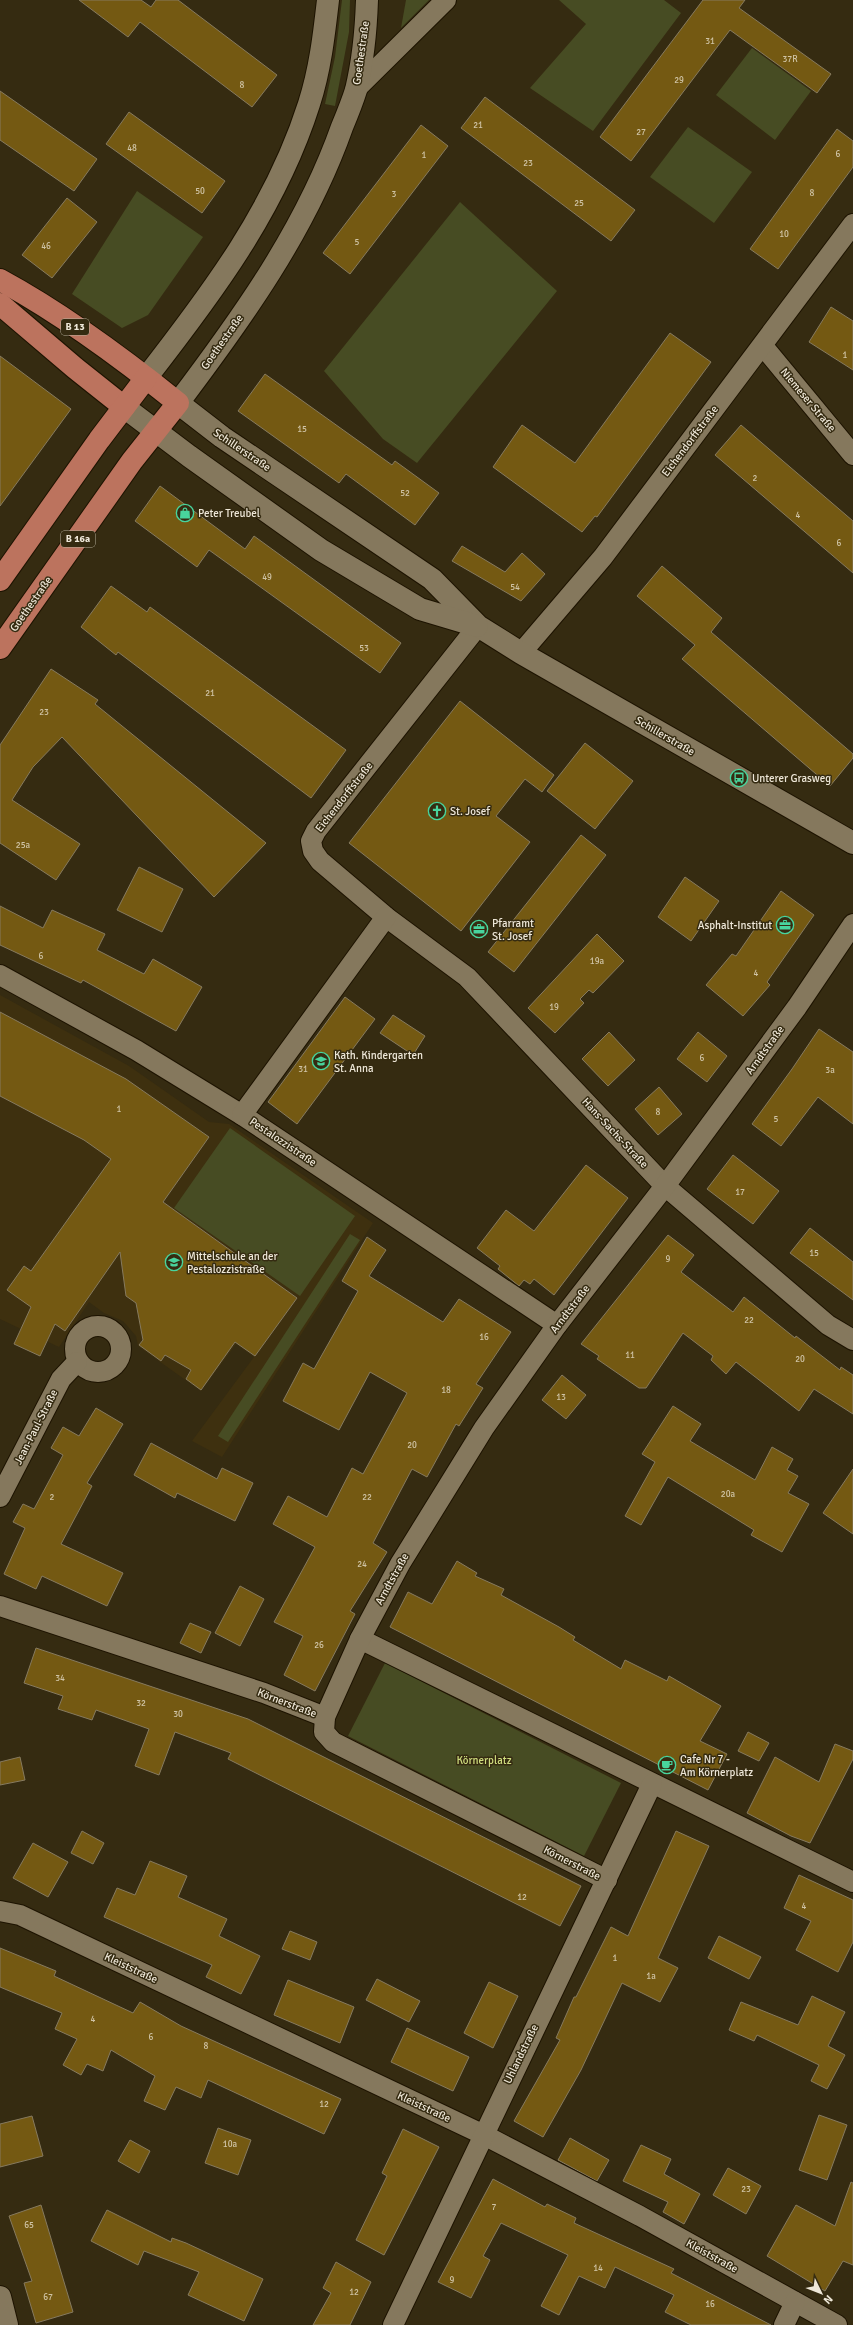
<svg xmlns="http://www.w3.org/2000/svg" width="853" height="2325" viewBox="0 0 853 2325" font-family="Signika,sans-serif">
	<style>
		.built { fill: #3e300f }
		.green { fill: #474c23 }
		.building { fill: #745912; stroke: #867a5f }
		.lines { fill: none; stroke-linecap: round; stroke-linejoin: round }
		.minor-casing { stroke: #1d1300; stroke-width: 22 }
		.tertiary-casing { stroke: #1d1300; stroke-width: 24 }
		.secondary-casing { stroke: #1d1300; stroke-width: 24 }
		.primary-casing { stroke: #1d1300; stroke-width: 24 }
		.minor { stroke: #85785d; stroke-width: 20 }
		.tertiary { stroke: #85785d; stroke-width: 22 }
		.secondary { stroke: #85785d; stroke-width: 22 }
		.primary { stroke: #bc735e; stroke-width: 22 }
		.labels { text-anchor: middle; dominant-baseline: central; stroke-width: 3; stroke-linejoin: round; paint-order: stroke }
		.number-label { font-size: 9px; fill: #d0c4a6 }
		.shield { fill: #352b11; stroke: #b6af9c; stroke-width: 1 }
		.shield-label { font-size: 10px; font-weight: bold; fill: #eee7d8 }
		.street-label { font-size: 11px; fill: #eee7d8; stroke: #352b11 }
		.poi-label { font-size: 11px; fill: #eee7d8; stroke: #352b11; text-anchor: start }
		.park-label { font-size: 11px; fill: #d0de7f; stroke: #352b11 }
	</style>
	<rect width="100%" height="100%" fill="#352b11"/>
	<polygon class="built" points="0,995 129,1066 209,1122 229,1124 373,1223 222,1457 192,1441 254,1357 236,1344 201,1391 138,1346 136,1336 123,1321 104,1313 89,1302 59,1347 0,1319"/>
	<g class="green">
		<polygon points="342,0 350,0 349,32 335,106 325,104 335,57"/>
		<polygon points="406,0 429,0 401,28"/>
		<polygon points="559,0 664,0 681,13 593,131 530,88 586,24"/>
		<polygon points="752,48 811,91 775,140 716,95"/>
		<polygon points="688,127 752,172 714,223 650,177"/>
		<polygon points="137,191 203,237 148,315 122,328 72,294"/>
		<polygon points="460,202 557,291 417,463 383,439 324,371"/>
		<polygon points="230,1128 355,1216 300,1296 174,1208"/>
		<polygon points="350,1234 360,1240 228,1442 218,1436"/>
		<polygon points="385,1663 621,1783 584,1856 348,1736"/>
	</g>
	<g class="building">
		<polygon points="79,0 141,0 151,7 156,0 178,0 277,75 252,107 140,22 128,37"/>
		<polygon points="703,0 745,0 739,8 831,74 817,93 730,30 631,161 600,137"/>
		<polygon points="0,91 97,159 74,191 0,140"/>
		<polygon points="485,97 635,210 611,241 461,128"/>
		<polygon points="129,112 225,181 202,213 106,144"/>
		<polygon points="421,125 448,146 350,274 323,253"/>
		<polygon points="837,129 853,141 853,167 778,269 750,249"/>
		<polygon points="67,198 97,222 52,278 22,255"/>
		<polygon points="831,307 853,321 853,370 809,342"/>
		<polygon points="670,333 711,362 597,517 595,516 582,532 493,467 522,425 575,463"/>
		<polygon points="0,356 71,409 0,506"/>
		<polygon points="265,374 392,465 395,461 439,493 415,525 346,474 339,483 238,411"/>
		<polygon points="741,425 853,521 853,573 715,455"/>
		<polygon points="160,486 245,549 254,536 401,643 380,673 209,550 197,567 135,521"/>
		<polygon points="462,546 505,572 522,553 545,574 521,601 452,561"/>
		<polygon points="662,566 722,618 711,632 853,754 853,758 830,786 682,659 695,645 637,596"/>
		<polygon points="111,586 147,612 150,607 346,750 311,798 118,652 116,655 81,627"/>
		<polygon points="51,669 98,700 95,704 266,843 214,897 62,737 33,767 12,800 80,844 56,880 0,843 0,745"/>
		<polygon points="460,701 554,775 542,792 525,779 496,816 530,842 461,931 349,843"/>
		<polygon points="585,743 633,781 595,829 547,791"/>
		<polygon points="581,835 606,855 514,972 488,952"/>
		<polygon points="139,867 183,889 162,932 117,910"/>
		<polygon points="685,877 719,901 691,941 658,917"/>
		<polygon points="781,891 814,915 767,982 770,985 743,1016 706,985 732,954 736,956"/>
		<polygon points="0,906 43,928 52,910 105,934 97,950 144,974 153,959 202,987 176,1031 83,980 81,983 0,945"/>
		<polygon points="597,934 624,961 593,993 589,990 580,999 584,1003 555,1033 528,1008"/>
		<polygon points="345,997 375,1019 297,1124 268,1102"/>
		<polygon points="0,1012 126,1079 209,1137 163,1202 297,1298 255,1356 235,1342 201,1390 186,1379 191,1370 165,1355 161,1361 139,1345 143,1340 136,1303 126,1296 120,1252 65,1331 55,1324 40,1356 14,1344 31,1307 7,1290 24,1266 31,1271 111,1159 84,1140 0,1096"/>
		<polygon points="393,1015 425,1036 413,1055 380,1033"/>
		<polygon points="819,1029 853,1052 853,1124 818,1097 781,1146 752,1124 792,1069"/>
		<polygon points="609,1032 635,1060 608,1086 582,1059"/>
		<polygon points="698,1032 727,1056 707,1082 677,1059"/>
		<polygon points="659,1087 682,1114 658,1135 635,1109"/>
		<polygon points="733,1155 779,1191 753,1224 707,1189"/>
		<polygon points="586,1165 628,1198 554,1295 534,1279 530,1284 524,1280 519,1286 498,1269 500,1266 477,1248 506,1210 534,1231"/>
		<polygon points="810,1228 853,1262 853,1300 790,1253"/>
		<polygon points="668,1235 694,1255 681,1272 733,1312 744,1297 795,1338 796,1336 840,1370 841,1367 853,1375 853,1414 814,1389 799,1411 736,1362 726,1374 711,1360 713,1356 683,1333 646,1388 639,1388 597,1359 599,1356 581,1344"/>
		<polygon points="367,1237 386,1250 369,1276 443,1322 459,1299 511,1332 476,1384 483,1388 459,1426 456,1424 427,1477 412,1469 373,1543 387,1552 350,1611 355,1614 315,1691 284,1675 303,1636 274,1622 315,1547 273,1524 288,1496 327,1517 352,1468 363,1474 407,1393 370,1372 339,1430 283,1401 303,1363 314,1369 358,1291 342,1281"/>
		<polygon points="562,1375 586,1395 566,1419 542,1400"/>
		<polygon points="673,1406 701,1424 690,1441 755,1480 772,1447 793,1459 787,1470 798,1476 788,1493 809,1504 782,1552 751,1535 754,1530 668,1477 641,1525 625,1516 655,1462 642,1454"/>
		<polygon points="96,1408 123,1424 87,1483 92,1486 61,1544 123,1573 107,1606 42,1576 36,1589 4,1574 25,1528 13,1522 23,1504 34,1509 63,1455 51,1448 63,1427 79,1436"/>
		<polygon points="151,1443 217,1479 222,1468 253,1483 235,1521 177,1493 175,1498 134,1475"/>
		<polygon points="853,1469 853,1534 823,1513"/>
		<polygon points="457,1561 477,1573 475,1576 504,1589 501,1595 559,1627 575,1637 573,1640 621,1669 625,1660 667,1681 669,1676 721,1706 700,1741 727,1754 708,1790 390,1627 408,1592 432,1604"/>
		<polygon points="240,1586 264,1599 240,1646 215,1633"/>
		<polygon points="190,1623 211,1632 201,1653 180,1643"/>
		<polygon points="36,1648 248,1719 581,1886 560,1926 228,1759 231,1753 175,1732 159,1775 135,1766 149,1729 96,1710 92,1720 58,1709 63,1696 24,1683"/>
		<polygon points="748,1732 769,1743 759,1761 738,1751"/>
		<polygon points="835,1744 853,1751 853,1759 810,1843 791,1836 747,1813 775,1757 819,1782"/>
		<polygon points="20,1757 25,1780 0,1785 0,1762"/>
		<polygon points="82,1831 104,1843 93,1864 71,1853"/>
		<polygon points="676,1831 709,1846 658,1958 678,1968 660,2002 622,1983 581,2070 543,2137 514,2121 560,2040 556,2038 574,1997 576,1997 611,1927 628,1936"/>
		<polygon points="33,1843 68,1862 48,1897 13,1878"/>
		<polygon points="150,1861 187,1876 178,1897 227,1919 219,1936 260,1956 241,1994 206,1977 212,1965 104,1917 117,1888 135,1895"/>
		<polygon points="799,1875 853,1900 853,1942 838,1972 796,1950 811,1921 784,1908"/>
		<polygon points="290,1931 317,1942 310,1960 282,1949"/>
		<polygon points="719,1936 761,1957 749,1979 708,1958"/>
		<polygon points="0,1948 56,1971 54,1976 133,2013 140,2002 181,2026 341,2099 324,2134 208,2080 201,2098 176,2087 165,2110 144,2101 155,2076 111,2050 103,2071 87,2064 81,2075 63,2065 77,2039 55,2029 62,2013 0,1987"/>
		<polygon points="377,1979 420,2001 409,2022 366,2000"/>
		<polygon points="288,1980 354,2007 340,2043 274,2015"/>
		<polygon points="489,1982 518,1996 493,2048 464,2033"/>
		<polygon points="812,1996 845,2012 828,2046 845,2055 827,2089 811,2081 819,2065 757,2035 754,2041 729,2030 741,2002 798,2025"/>
		<polygon points="407,2028 469,2057 453,2091 391,2062"/>
		<polygon points="819,2115 847,2125 827,2180 799,2170"/>
		<polygon points="32,2116 43,2156 0,2167 0,2124"/>
		<polygon points="218,2128 251,2140 238,2175 205,2163"/>
		<polygon points="403,2129 439,2147 384,2255 356,2240 387,2176 382,2173"/>
		<polygon points="570,2138 609,2160 597,2181 558,2160"/>
		<polygon points="130,2140 150,2151 139,2173 118,2161"/>
		<polygon points="641,2145 671,2159 664,2174 700,2194 684,2224 663,2212 668,2202 623,2181"/>
		<polygon points="728,2168 761,2186 746,2214 713,2195"/>
		<polygon points="493,2179 545,2207 547,2204 576,2218 574,2223 674,2269 671,2273 771,2325 691,2325 665,2312 674,2295 615,2267 605,2288 579,2276 559,2315 541,2306 568,2255 501,2223 483,2256 490,2260 471,2298 438,2282"/>
		<polygon points="851,2182 853,2183 853,2265 843,2261 825,2291 767,2256 796,2205 835,2226"/>
		<polygon points="41,2205 73,2312 36,2323 24,2283 32,2281 9,2216"/>
		<polygon points="107,2210 171,2242 172,2238 186,2243 263,2279 244,2321 188,2295 199,2272 144,2251 138,2265 91,2241"/>
		<polygon points="336,2262 371,2282 350,2325 313,2325 331,2293 323,2288"/>
	</g>
	<g class="lines">
		<defs>
			<g id="minor">
				<polyline points="355,90 446,0"/>
				<polyline points="763,346 853,455"/>
				<polyline points="478,626 316,831 311,841 313,851 320,861 386,917 467,977 665,1186 828,1325 853,1340"/>
				<polyline points="521,653 603,557 853,224"/>
				<polyline points="0,975 136,1050 242,1115 557,1325"/>
				<polyline points="242,1115 386,917"/>
				<circle cx="98" cy="1349" r="23"/>
				<polyline points="0,1497 61,1379 77,1362"/>
				<polyline points="0,1606 264,1693 325,1717"/>
				<polyline points="360,1639 853,1882"/>
				<polyline points="607,1880 333,1742 324,1732 325,1717 360,1639 400,1564 484,1428 557,1325 665,1186 797,1007 853,924"/>
				<polyline points="0,1911 20,1915 482,2134 640,2216 837,2325"/>
				<polyline points="393,2325 652,1784"/>
				<polyline points="784,2325 795,2302"/>
			</g>
			<polyline id="tertiary" points="0,2297 7,2325"/>
			<g id="secondary">
				<path d="M367,0C366,30 363,61 356,90C352,103 347,115 342,127C306,229 243,317 178,403L222,437L432,579L478,626L521,653L853,843"/>
				<path d="M146,378C213,292 276,208 309,104C320,70 324,35 328,0"/>
				<polyline points="124,407 189,456 321,550 420,609 477,626"/>
			</g>
			<g id="primary">
				<path d="M0,280C63,314 122,358 178,403L132,461L0,648"/>
				<polyline points="0,304 75,368 124,407"/>
				<polyline points="0,580 99,440 146,378"/>
			</g>
		</defs>
		<use href="#minor" class="minor-casing"/>
		<use href="#tertiary" class="tertiary-casing"/>
		<use href="#secondary" class="secondary-casing"/>
		<use href="#primary" class="primary-casing"/>
		<use href="#minor" class="minor"/>
		<use href="#tertiary" class="tertiary"/>
		<use href="#secondary" class="secondary"/>
		<use href="#primary" class="primary"/>
	</g>
	<defs>
		<symbol id="shop-ring" viewBox="-11 -11 22 22"><circle r="9.5" fill="#352b11" stroke="#48d49d" stroke-width="1.5"/><path d="M-5-2.5h2.3a2.7 3.5 0 0 1 5.4 0H5L5.5 6h-11ZM-1.5-2.5h3a1.5 2.3 0 0 0-3 0Z" fill="#48d49d"/></symbol>
		<symbol id="bus-ring" viewBox="-11 -11 22 22"><circle r="9.5" fill="#352b11" stroke="#48d49d" stroke-width="1.5"/><path d="M-5-6H5V4H4V6H2V4H-2V6H-4V4H-5ZM-3.5-4V0h7V-4ZM-3.5 1.2v1.5H-2V1.2ZM2 1.2v1.5H3.5V1.2Z" fill="#48d49d"/></symbol>
		<symbol id="church-ring" viewBox="-11 -11 22 22"><circle r="9.5" fill="#352b11" stroke="#48d49d" stroke-width="1.5"/><path d="M-1.2-6h2.4v3.5h3.3v2.4h-3.3V6h-2.4V-.1h-3.3v-2.4h3.3Z" fill="#48d49d"/></symbol>
		<symbol id="office-ring" viewBox="-11 -11 22 22"><circle r="9.5" fill="#352b11" stroke="#48d49d" stroke-width="1.5"/><path d="M-6-3h4V-5.5h4V-3h4V5H-6ZM-1-4.5V-3h2v-1.5ZM-6 0V1H6V0Z" fill="#48d49d"/></symbol>
		<symbol id="school-ring" viewBox="-11 -11 22 22"><circle r="9.5" fill="#352b11" stroke="#48d49d" stroke-width="1.5"/><path d="M0-5L7-2L0 1L-7-2ZM-4 1L0 2.5L4 1V4Q0 6-4 4Z" fill="#48d49d"/></symbol>
		<symbol id="cafe-ring" viewBox="-11 -11 22 22"><circle r="9.5" fill="#352b11" stroke="#48d49d" stroke-width="1.5"/><path d="M-5.5-4.5H6V0H3Q3 3.5 0 3.5H-2.5Q-5.5 3.5-5.5 0ZM3-3.2v2h1.7v-2ZM-6 4.5H4V6H-6Z" fill="#48d49d"/></symbol>
	</defs>
	<g fill-rule="evenodd">
		<use href="#shop-ring" x="175" y="503" width="20" height="20"/>
		<use href="#bus-ring" x="729" y="768" width="20" height="20"/>
		<use href="#church-ring" x="427" y="801" width="20" height="20"/>
		<use href="#office-ring" x="775" y="915" width="20" height="20"/>
		<use href="#office-ring" x="469" y="919" width="20" height="20"/>
		<use href="#school-ring" x="311" y="1051" width="20" height="20"/>
		<use href="#school-ring" x="164" y="1252" width="20" height="20"/>
		<use href="#cafe-ring" x="657" y="1755" width="20" height="20"/>
	</g>
	<g class="labels">
		<g class="number-label">
			<text x="710" y="41">31</text>
			<text x="790" y="59">37R</text>
			<text x="679" y="80">29</text>
			<text x="242" y="85">8</text>
			<text x="478" y="125">21</text>
			<text x="641" y="132">27</text>
			<text x="132" y="148">48</text>
			<text x="838" y="154">6</text>
			<text x="424" y="155">1</text>
			<text x="528" y="163">23</text>
			<text x="200" y="191">50</text>
			<text x="812" y="193">8</text>
			<text x="394" y="194">3</text>
			<text x="579" y="203">25</text>
			<text x="784" y="234">10</text>
			<text x="357" y="242">5</text>
			<text x="46" y="246">46</text>
			<text x="845" y="355">1</text>
			<text x="302" y="429">15</text>
			<text x="755" y="478">2</text>
			<text x="405" y="493">52</text>
			<text x="798" y="515">4</text>
			<text x="839" y="543">6</text>
			<text x="267" y="577">49</text>
			<text x="515" y="587">54</text>
			<text x="364" y="648">53</text>
			<text x="210" y="693">21</text>
			<text x="44" y="712">23</text>
			<text x="23" y="845">25a</text>
			<text x="41" y="956">6</text>
			<text x="597" y="961">19a</text>
			<text x="756" y="973">4</text>
			<text x="554" y="1007">19</text>
			<text x="702" y="1058">6</text>
			<text x="303" y="1069">31</text>
			<text x="830" y="1070">3a</text>
			<text x="119" y="1109">1</text>
			<text x="658" y="1112">8</text>
			<text x="776" y="1119">5</text>
			<text x="740" y="1192">17</text>
			<text x="814" y="1253">15</text>
			<text x="668" y="1259">9</text>
			<text x="749" y="1320">22</text>
			<text x="484" y="1337">16</text>
			<text x="630" y="1355">11</text>
			<text x="800" y="1359">20</text>
			<text x="446" y="1390">18</text>
			<text x="561" y="1397">13</text>
			<text x="412" y="1445">20</text>
			<text x="728" y="1494">20a</text>
			<text x="52" y="1497">2</text>
			<text x="367" y="1497">22</text>
			<text x="362" y="1564">24</text>
			<text x="319" y="1645">26</text>
			<text x="60" y="1678">34</text>
			<text x="141" y="1703">32</text>
			<text x="178" y="1714">30</text>
			<text x="522" y="1897">12</text>
			<text x="804" y="1906">4</text>
			<text x="615" y="1958">1</text>
			<text x="651" y="1976">1a</text>
			<text x="93" y="2019">4</text>
			<text x="151" y="2037">6</text>
			<text x="206" y="2046">8</text>
			<text x="324" y="2104">12</text>
			<text x="230" y="2144">10a</text>
			<text x="746" y="2189">23</text>
			<text x="494" y="2207">7</text>
			<text x="29" y="2225">65</text>
			<text x="598" y="2268">14</text>
			<text x="452" y="2280">9</text>
			<text x="354" y="2292">12</text>
			<text x="48" y="2297">67</text>
			<text x="710" y="2304">16</text>
		</g>
		<g class="shield">
			<rect x="61" y="319" width="28" height="16" rx="3"/>
			<rect x="61" y="531" width="34" height="16" rx="3"/>
		</g>
		<g class="shield-label">
			<text x="75" y="327">B 13</text>
			<text x="78" y="539">B 16a</text>
		</g>
		<g class="street-label">
			<text transform="translate(361 53) rotate(-82)">Goethestraße</text>
			<text transform="translate(222 342) rotate(-55)">Goethestraße</text>
			<text transform="translate(808 400) rotate(50)">Niemeser Straße</text>
			<text transform="translate(690 441) rotate(-53)">Eichendorffstraße</text>
			<text transform="translate(242 450) rotate(34)">Schillerstraße</text>
			<text transform="translate(31 604) rotate(-55)">Goethestraße</text>
			<text transform="translate(665 736) rotate(30)">Schillerstraße</text>
			<text transform="translate(344 797) rotate(-52)">Eichendorffstraße</text>
			<text transform="translate(765 1050) rotate(-54)">Arndtstraße</text>
			<text transform="translate(615 1133) rotate(47)">Hans-Sachs-Straße</text>
			<text transform="translate(283 1142) rotate(34)">Pestalozzistraße</text>
			<text transform="translate(570 1309) rotate(-53)">Arndtstraße</text>
			<text transform="translate(36 1427) rotate(-63)">Jean-Paul-Straße</text>
			<text transform="translate(392 1579) rotate(-61)">Arndtstraße</text>
			<text transform="translate(287 1703) rotate(21)">Körnerstraße</text>
			<text transform="translate(572 1863) rotate(27)">Körnerstraße</text>
			<text transform="translate(131 1968) rotate(25)">Kleiststraße</text>
			<text transform="translate(521 2054) rotate(-64)">Uhlandstraße</text>
			<text transform="translate(424 2107) rotate(25)">Kleiststraße</text>
			<text transform="translate(712 2256) rotate(29)">Kleiststraße</text>
		</g>
		<g class="poi-label">
			<text x="198" y="513">Peter Treubel</text>
			<text x="752" y="778">Unterer Grasweg</text>
			<text x="450" y="811">St. Josef</text>
			<text x="492" y="923">Pfarramt<tspan x="492" dy="13">St. Josef</tspan></text>
			<text x="772" y="925" text-anchor="end">Asphalt-Institut</text>
			<text x="334" y="1055">Kath. Kindergarten<tspan x="334" dy="13">St. Anna</tspan></text>
			<text x="187" y="1256">Mittelschule an der<tspan x="187" dy="13">Pestalozzistraße</tspan></text>
			<text x="680" y="1759">Cafe Nr 7 -<tspan x="680" dy="13">Am Körnerplatz</tspan></text>
		</g>
		<g class="park-label">
			<text x="484" y="1760">Körnerplatz</text>
		</g>
	</g>
	<g transform="translate(821 2293) rotate(133)" stroke="#352b11" stroke-width="3" paint-order="stroke">
	<path d="M0-3L7 15L0 10L-7 15Z" fill="#eee7d8"/>
	<text y="-6" font-size="11" font-weight="bold" text-anchor="middle" fill="#eee7d8">N</text>
	</g>
</svg>
